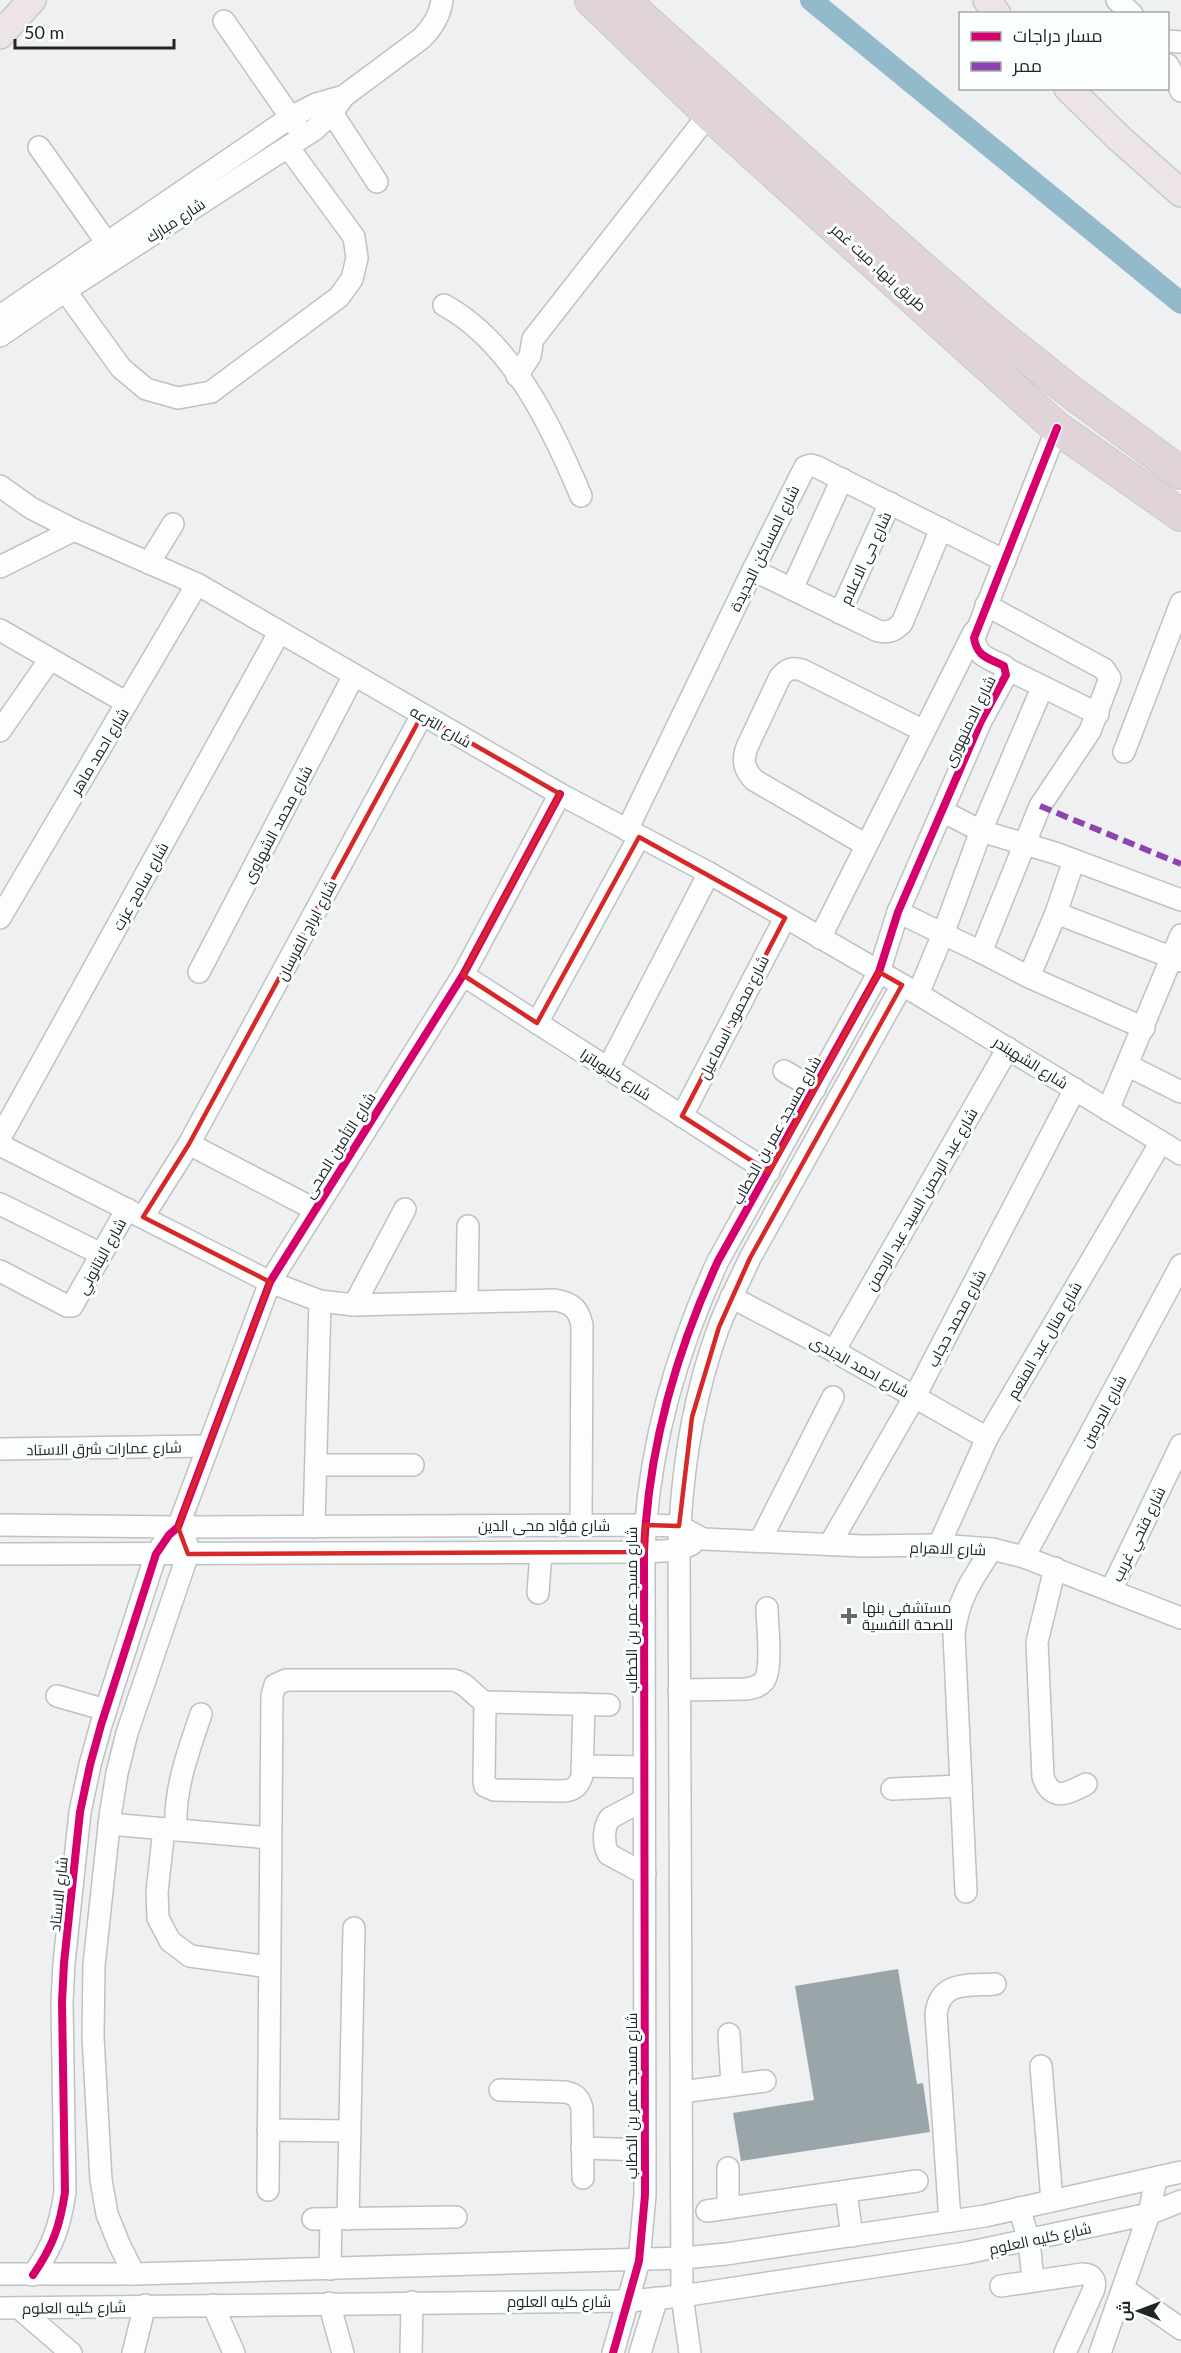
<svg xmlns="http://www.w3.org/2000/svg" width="1181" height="2353" viewBox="0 0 1181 2353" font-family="Lato,Cairo,sans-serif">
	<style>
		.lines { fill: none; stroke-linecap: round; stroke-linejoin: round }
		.canal { stroke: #93baca; stroke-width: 22 }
		.building { fill: #9aa5aa }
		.minor-casing { stroke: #bfc1c2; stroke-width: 24 }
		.major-casing { stroke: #c8caca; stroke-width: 30 }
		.highway-casing { stroke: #c8caca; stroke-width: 34 }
		.minor { stroke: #fcfdfd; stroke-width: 21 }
		.major { stroke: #ede4e7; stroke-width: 27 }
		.highway { stroke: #e1d4d8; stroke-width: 32 }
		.quiet { stroke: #8e44ad; stroke-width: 6; stroke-dasharray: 12 6; stroke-linecap: butt }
		.cycleway-casing { stroke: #fbfeff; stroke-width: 11 }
		.cycleway { stroke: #d6006c; stroke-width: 8 }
		.marked { fill: none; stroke: #d62828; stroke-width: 4.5; stroke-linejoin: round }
		.poi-dot { fill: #6a6c6c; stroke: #fbfeff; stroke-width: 2 }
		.labels { text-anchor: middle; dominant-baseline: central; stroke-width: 6; stroke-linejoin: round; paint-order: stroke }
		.street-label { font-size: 15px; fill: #232525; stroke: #fbfeff }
		.poi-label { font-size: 15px; fill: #232525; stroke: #fbfeff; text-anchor: start }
	</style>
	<rect width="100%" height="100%" fill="#eef0f1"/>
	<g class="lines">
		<polyline class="canal" points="811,0 1181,303"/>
	</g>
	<polygon class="building" points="898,1969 917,2084 923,2083 930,2132 741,2161 733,2113 814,2100 795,1986"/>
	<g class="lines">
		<defs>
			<g id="minor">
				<polyline points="1117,0 1132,14"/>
				<polyline points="224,21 298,128"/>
				<polyline points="1168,41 1181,42"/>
				<polyline points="1168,65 1181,91"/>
				<polyline points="332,113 377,182"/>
				<polyline points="39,147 107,243"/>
				<polyline points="56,278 121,368 146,389 178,398 211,392 339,297 352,279 357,258 354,237 288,147"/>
				<path d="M444,305C512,342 552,427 581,496"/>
				<polyline points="0,316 291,117 316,104 344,96"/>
				<path d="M0,336L65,291L314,130L332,113L344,96L422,38C433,27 440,16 442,0"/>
				<polyline points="517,376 530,356 533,339 709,114"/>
				<polyline points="0,486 31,508 74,530 197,584 560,794 709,873 918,994 1181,1154"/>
				<polyline points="149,563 173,524"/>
				<polyline points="0,567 74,530"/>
				<path d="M753,570L878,631C889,633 894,631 902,623L941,529"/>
				<polyline points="792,589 842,479"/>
				<polyline points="840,613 890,503"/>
				<polyline points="0,630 127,703"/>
				<polyline points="1005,668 1098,714"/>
				<polyline points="0,731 50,659"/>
				<polyline points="1124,752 1181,603"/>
				<polyline points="942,811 981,831 1055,853 1181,900"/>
				<polyline points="627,830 753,570 805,467 811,465 817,467 1005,561"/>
				<path d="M866,845L754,780C744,769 742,761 747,747L780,677C787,669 792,667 802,670L924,731"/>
				<polyline points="898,912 981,952 1029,977 1144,1028"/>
				<polyline points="1056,913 1181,961"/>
				<polyline points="0,918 197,584"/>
				<polyline points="820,938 974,632"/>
				<polyline points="981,952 1040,806 1090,731 1110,678 1104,669 986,605"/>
				<polyline points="199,972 354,675"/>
				<polyline points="463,975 769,1172"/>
				<polyline points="1029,977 1056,913 1074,860"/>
				<polyline points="918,994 943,934 981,831 1042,688"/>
				<polyline points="537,1023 639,837"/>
				<polyline points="1127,1065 1181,1092"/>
				<polyline points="608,1068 709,873"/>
				<polyline points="784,1071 815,1089"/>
				<polyline points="1108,1110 1181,935"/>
				<polyline points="682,1116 785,918"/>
				<polyline points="0,1138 279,633"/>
				<polyline points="189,1144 314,1209"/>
				<path d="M0,1145L270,1282L320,1301L354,1305L555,1300C572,1303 578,1308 582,1325L581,1525"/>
				<polyline points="0,1204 101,1254"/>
				<polyline points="143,1217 189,1144 422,715"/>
				<polyline points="0,1271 67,1306 72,1306 127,1209"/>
				<polyline points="731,1297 834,1351 987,1438"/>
				<polyline points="467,1302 468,1226"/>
				<polyline points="354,1305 405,1209"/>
				<polyline points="834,1351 1008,1048"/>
				<polyline points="0,1449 207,1446"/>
				<polyline points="316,1465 413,1465"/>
				<polyline points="0,1525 178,1527 645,1525 679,1526 703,1539 863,1546 939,1545 992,1549 1024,1557 1181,1618"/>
				<polyline points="314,1527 320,1301"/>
				<polyline points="760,1541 833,1397"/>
				<polyline points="830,1544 915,1396 1075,1089"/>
				<polyline points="939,1545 987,1438 1161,1142"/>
				<polyline points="0,1554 644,1552 679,1550 692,1544"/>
				<polyline points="1024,1557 1181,1265"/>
				<path d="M1055,1568L1037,1642L1043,1777C1052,1802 1067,1794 1086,1784"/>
				<polyline points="1111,1590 1181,1445"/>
				<polyline points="538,1593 541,1552"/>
				<path d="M679,1690L746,1689C753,1688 759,1687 764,1681C773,1669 767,1623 767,1608"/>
				<polyline points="57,1696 106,1710"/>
				<path d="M485,1702L484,1782L485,1786L494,1790L563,1791C574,1790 578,1787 582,1776L584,1704"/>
				<polyline points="582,1766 644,1767"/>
				<polyline points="892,1789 961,1786"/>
				<path d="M644,1800L610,1818C603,1828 603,1843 608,1854L645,1874"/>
				<polyline points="109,1824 270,1838"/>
				<polyline points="164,1829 157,1892 158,1918 170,1941 190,1956 269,1967"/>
				<path d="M176,1830C174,1788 188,1753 201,1714"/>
				<path d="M966,1892L954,1634C958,1598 973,1578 992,1549"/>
				<polyline points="729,2034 732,2085"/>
				<polyline points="1041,2066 1052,2201"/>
				<path d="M500,2090L565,2092C575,2094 579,2097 582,2108L583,2178"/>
				<polyline points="682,2092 765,2081"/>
				<polyline points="268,2130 350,2131"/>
				<polyline points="582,2148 645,2150"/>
				<polyline points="728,2168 728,2208"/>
				<path d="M268,2190L272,1696L275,1685L286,1680H453C468,1683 472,1695 485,1702L609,1705"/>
				<polyline points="846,2192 852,2236"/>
				<polyline points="1019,2208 1029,2240 1033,2281"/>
				<polyline points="707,2211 917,2181"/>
				<polyline points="313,2219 456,2217"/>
				<polyline points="348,2219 354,1928"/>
				<path d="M950,2221L936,2014C940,1980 969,1986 995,1984"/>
				<polyline points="330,2269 331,2219"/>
				<polyline points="0,2274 134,2274 683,2258 726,2254 985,2216 1181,2172"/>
				<polyline points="134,2274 119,2244 107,2214 101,2180 93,2037 94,1965 110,1817 117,1773 127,1733 188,1554 187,1544 178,1527"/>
				<path d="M33,2275C53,2246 60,2226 65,2192L62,2002L64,1963L80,1812L90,1765L101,1725L156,1554L169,1535L178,1527L270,1282L463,975L560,794"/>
				<path d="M1001,2286L1082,2274C1092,2274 1096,2279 1094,2289L1065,2353"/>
				<polyline points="1124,2289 1181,2329"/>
				<polyline points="329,2303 343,2353"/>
				<polyline points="213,2305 234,2353"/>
				<polyline points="0,2308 629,2301 682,2296 966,2253 1149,2214 1181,2201"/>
				<polyline points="19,2308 71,2353"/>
				<polyline points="133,2353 145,2305"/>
				<polyline points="411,2353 412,2302"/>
				<path d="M613,2353L639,2261L645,2195L644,1552C648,1449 675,1354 718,1261L879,972L898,912L981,721L1006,675L1004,666C988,658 977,657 974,638L1057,428"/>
				<polyline points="640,2353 657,2298"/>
				<path d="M690,2353L682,2296L679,1550C681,1474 692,1401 718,1329C727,1305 739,1282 750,1258L902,985"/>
				<polyline points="1100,2353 1149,2214 1156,2179"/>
			</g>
			<g id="major">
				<polyline points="987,0 997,14"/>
				<polyline points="0,35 32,0"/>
				<polyline points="1068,88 1119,138 1181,193"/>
			</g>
			<g id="highway">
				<polyline points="591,0 709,114 1057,428 1181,515"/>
				<polyline points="623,0 915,262 996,332 1071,392 1181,473"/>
			</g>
		</defs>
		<use href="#minor" class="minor-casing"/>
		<use href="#major" class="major-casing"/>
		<use href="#highway" class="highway-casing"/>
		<use href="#minor" class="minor"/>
		<use href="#major" class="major"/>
		<use href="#highway" class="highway"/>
		<polyline class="quiet" points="1040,806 1181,864"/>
		<defs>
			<g id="cycleway">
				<path d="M33,2275C53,2246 60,2226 65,2192L62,2002L64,1963L80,1812L90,1765L101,1725L156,1554L169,1535L178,1527L270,1282L463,975L560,794"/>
				<path d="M613,2353L639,2261L645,2195L644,1552C648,1449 675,1354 718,1261L879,972L898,912L981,721L1006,675L1004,666C988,658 977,657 974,638L1057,428"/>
			</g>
		</defs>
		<use href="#cycleway" class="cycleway-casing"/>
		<use href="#cycleway" class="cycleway"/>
	</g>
	<path class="marked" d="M422,715L560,794L463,975L537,1023L639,837L785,918L682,1116L769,1172L879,972L902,985L750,1258L719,1327L692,1417L679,1526L645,1525L644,1552L188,1554L178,1527L270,1282L143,1217L189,1144Z"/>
	<path class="poi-dot" d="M846 1607h6v6h6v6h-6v6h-6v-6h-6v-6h6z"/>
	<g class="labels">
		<g class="street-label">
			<text transform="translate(175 220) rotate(-33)">شارع مبارك</text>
			<text transform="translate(879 267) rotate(42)">طريق بنها, ميت غمر</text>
			<text transform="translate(764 548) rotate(-64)">شارع المساكن الجديدة</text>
			<text transform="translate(865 558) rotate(-65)">شارع حى الاعلام</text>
			<text transform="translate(969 721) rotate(-64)">شارع الدمنهورى</text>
			<text transform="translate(441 726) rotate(30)">شارع الترعه</text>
			<text transform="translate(99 751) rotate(-59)">شارع احمد ماهر</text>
			<text transform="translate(277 824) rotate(-62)">شارع محمد الشهاوى</text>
			<text transform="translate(140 886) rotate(-61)">شارع سامح عزت</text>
			<text transform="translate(306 930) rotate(-62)">شارع ابراج الفرسان</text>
			<text transform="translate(733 1017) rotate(-63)">شارع محمود اسماعيل</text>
			<text transform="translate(1031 1062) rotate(32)">شارع الشهبندر</text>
			<text transform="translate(616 1074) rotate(33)">شارع كليوباترا</text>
			<text transform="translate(776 1130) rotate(-61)">شارع مسجد عمر بن الخطاب</text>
			<text transform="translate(339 1145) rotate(-58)">شارع التأمين الصحى</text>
			<text transform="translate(921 1199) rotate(-60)">شارع عبد الرحمن السيد عبد الرحمن</text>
			<text transform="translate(101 1256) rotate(-61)">شارع البتانوني</text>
			<text transform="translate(956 1318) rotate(-62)">شارع محمد حجاب</text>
			<text transform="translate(1044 1340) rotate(-60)">شارع منال عبد المنعم</text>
			<text transform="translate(860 1366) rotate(29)">شارع احمد الجندى</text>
			<text transform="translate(1103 1411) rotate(-62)">شارع الحرمين</text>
			<text transform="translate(104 1448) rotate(-1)">شارع عمارات شرق الاستاد</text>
			<text x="544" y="1525">شارع فؤاد محى الدين</text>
			<text transform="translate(1138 1534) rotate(-64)">شارع فتحي غريب</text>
			<text transform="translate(948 1548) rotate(2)">شارع الاهرام</text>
			<text transform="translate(631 1610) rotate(-90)">شارع مسجد عمر بن الخطاب</text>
			<text transform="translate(58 1894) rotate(-84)">شارع الاستاد</text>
			<text transform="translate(631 2096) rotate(-90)">شارع مسجد عمر بن الخطاب</text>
			<text transform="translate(1040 2238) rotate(-12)">شارع كليه العلوم</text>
			<text x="559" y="2301">شارع كليه العلوم</text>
			<text transform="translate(74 2307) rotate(-1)">شارع كليه العلوم</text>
		</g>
		<g class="poi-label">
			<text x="862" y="1607">مستشفى بنها<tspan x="862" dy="17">للصحة النفسية</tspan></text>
		</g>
	</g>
	<rect x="959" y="12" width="210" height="78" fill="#fbfeff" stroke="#a5a7a8" stroke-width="1.5"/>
	<rect x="971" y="32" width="30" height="9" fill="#d6006c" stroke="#a5a7a8" stroke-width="1.5"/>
	<text x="1013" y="42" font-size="18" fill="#232525">مسار دراجات</text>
	<rect x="971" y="62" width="30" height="9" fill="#8e44ad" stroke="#a5a7a8" stroke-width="1.5"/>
	<text x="1013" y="72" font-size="18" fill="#232525">ممر</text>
	<g transform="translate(1139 2311) rotate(270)" stroke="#fbfeff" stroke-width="4.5" paint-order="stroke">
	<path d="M0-4.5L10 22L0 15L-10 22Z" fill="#232525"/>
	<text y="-9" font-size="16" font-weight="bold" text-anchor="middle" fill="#232525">ش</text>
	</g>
	<path d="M15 39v9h159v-9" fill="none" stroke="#232525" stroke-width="3"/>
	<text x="24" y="39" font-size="18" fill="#232525" stroke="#fbfeff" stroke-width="4.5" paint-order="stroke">50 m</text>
</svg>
